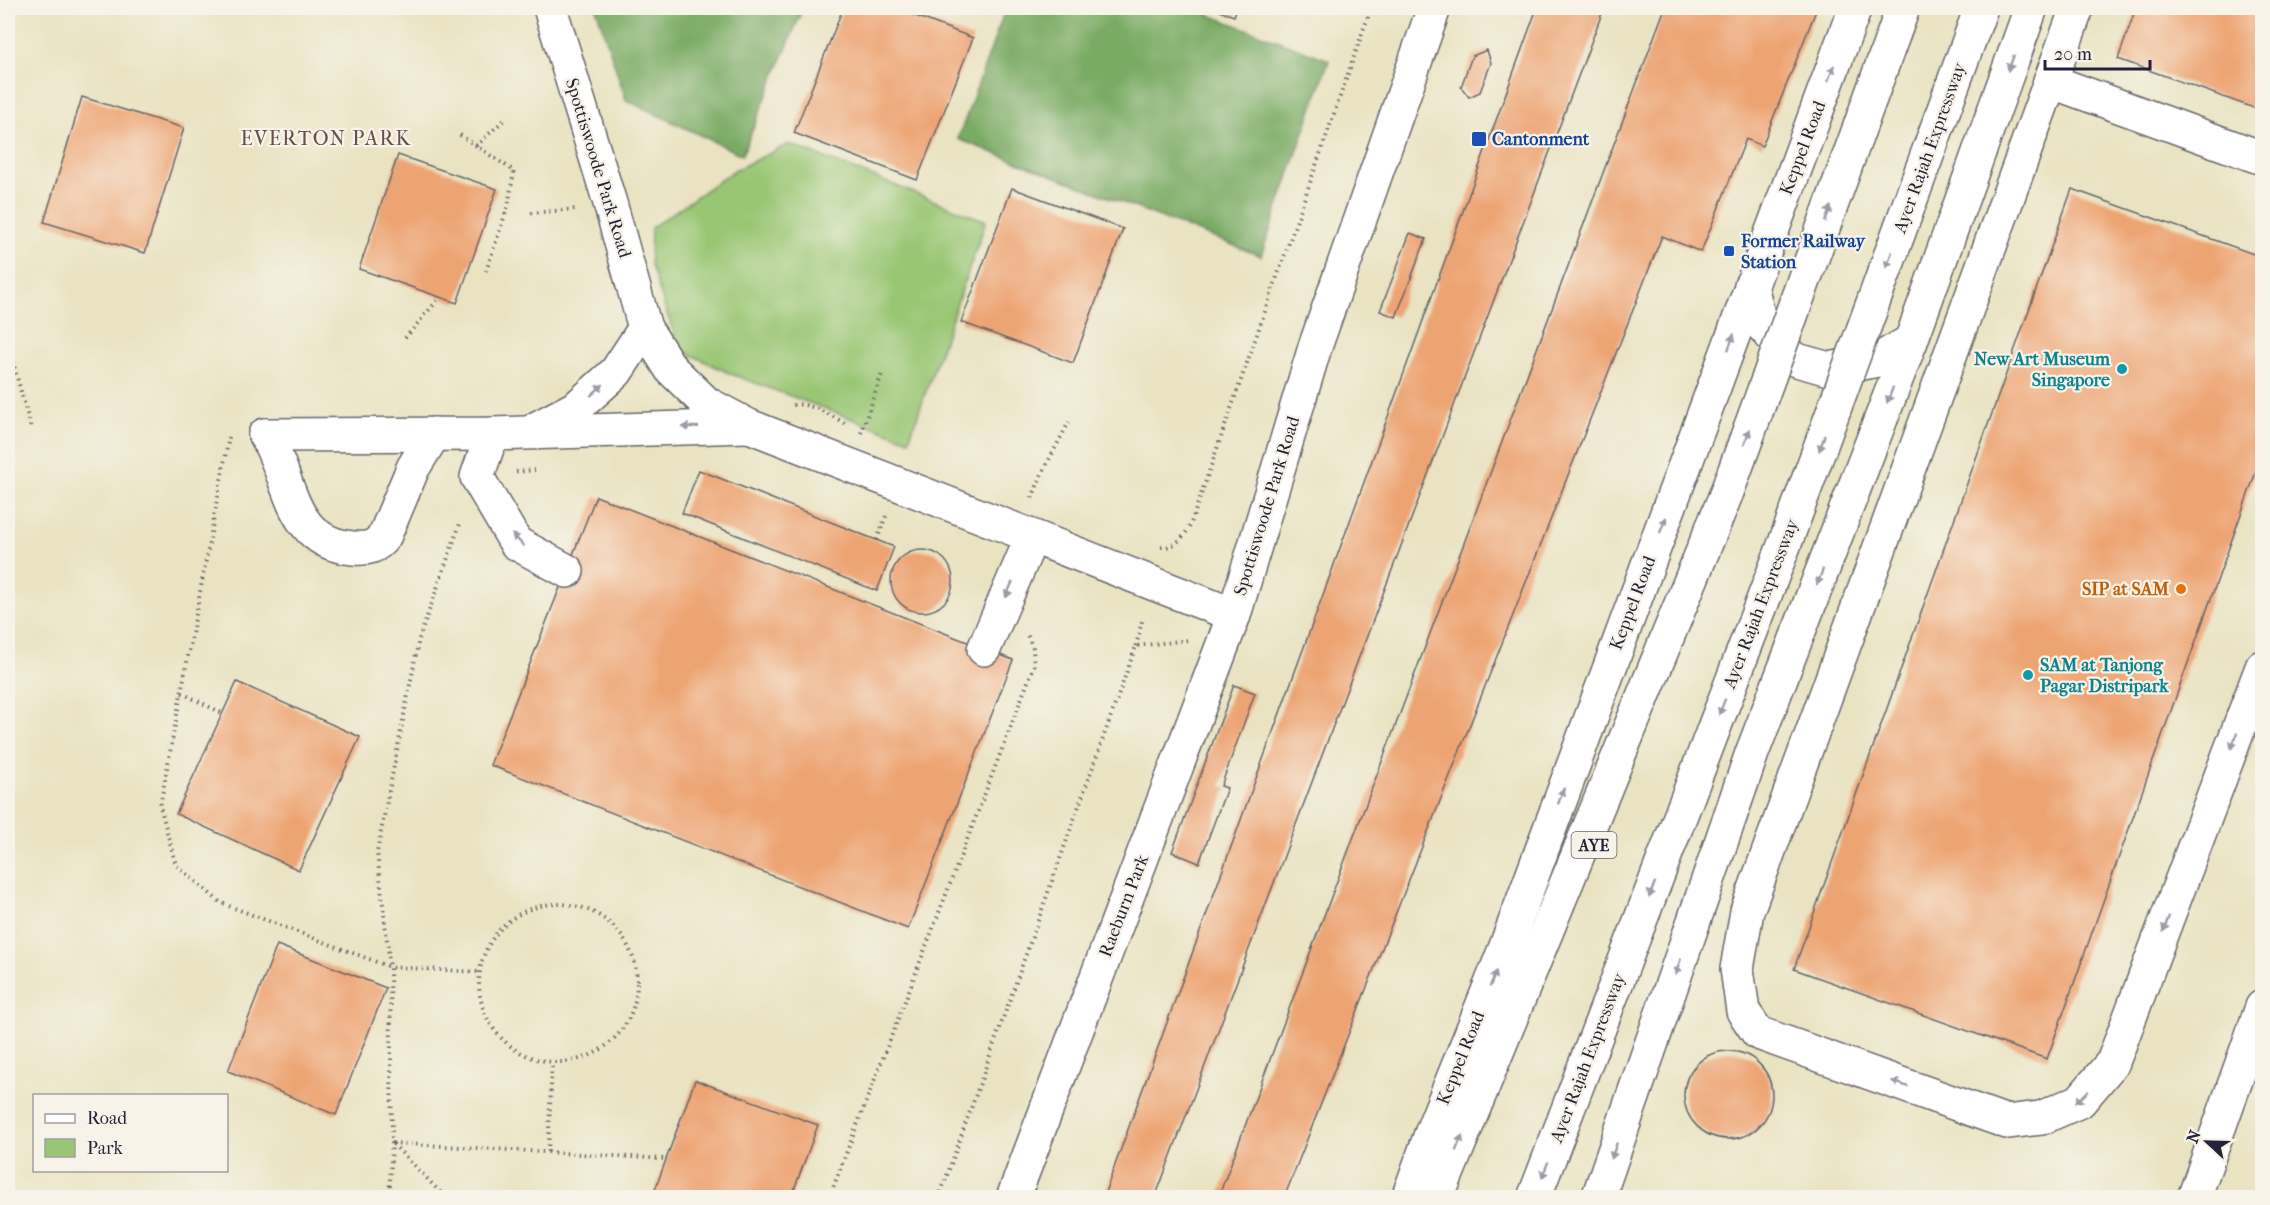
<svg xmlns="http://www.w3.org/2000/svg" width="2270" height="1205" viewBox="0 0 2270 1205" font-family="'IM FELL French Canon',serif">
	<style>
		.green { fill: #99c673; stroke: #5e7457; stroke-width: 1.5 }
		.forest { fill: #7aab65; stroke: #4e6650; stroke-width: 1.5 }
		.building { fill: #eda473 }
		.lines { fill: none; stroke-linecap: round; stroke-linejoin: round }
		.minor-casing { stroke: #68666a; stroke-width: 36 }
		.highway-casing { stroke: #68666a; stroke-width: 36 }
		.path { stroke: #68666a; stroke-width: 4; stroke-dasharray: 1.5 4.5; stroke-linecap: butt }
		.minor { stroke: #fff; stroke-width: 33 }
		.highway { stroke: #fff; stroke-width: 33 }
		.highway-bridge-casing { stroke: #68666a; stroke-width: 36; stroke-linecap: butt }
		.highway-bridge { stroke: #fff; stroke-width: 33 }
		.oneway { fill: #9c9ca7 }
		.transit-dot { fill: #1a4fb4; stroke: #f7f3e8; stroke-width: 2 }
		.culture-dot { fill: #0f9aa8; stroke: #f7f3e8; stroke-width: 2 }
		.food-dot { fill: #e8710a; stroke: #f7f3e8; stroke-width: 2 }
		.labels { text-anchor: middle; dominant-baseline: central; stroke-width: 4.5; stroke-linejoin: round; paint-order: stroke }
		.shield { fill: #f7f3e8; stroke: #62616f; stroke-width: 1.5 }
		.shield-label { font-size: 16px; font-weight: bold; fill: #22223b }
		.transit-label { font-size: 18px; font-weight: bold; fill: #164399; stroke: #f7f3e8; text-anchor: start }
		.street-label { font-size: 18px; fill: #22223b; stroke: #f7f3e8 }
		.culture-label { font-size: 18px; font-weight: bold; fill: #0d838f; stroke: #f7f3e8; text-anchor: end }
		.food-label { font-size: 18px; font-weight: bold; fill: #c56008; stroke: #f7f3e8; text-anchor: end }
		.neighbourhood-label { font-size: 20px; letter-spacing: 1.5px; fill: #69504f; stroke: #f7f3e8 }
	</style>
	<rect width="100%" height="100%" fill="#f7f3e8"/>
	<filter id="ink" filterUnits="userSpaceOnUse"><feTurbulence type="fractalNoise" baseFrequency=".0167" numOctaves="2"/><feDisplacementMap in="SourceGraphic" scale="12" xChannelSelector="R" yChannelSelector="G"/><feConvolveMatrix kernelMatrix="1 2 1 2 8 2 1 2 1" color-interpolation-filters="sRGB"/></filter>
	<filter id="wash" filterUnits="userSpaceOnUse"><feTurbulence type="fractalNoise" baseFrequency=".008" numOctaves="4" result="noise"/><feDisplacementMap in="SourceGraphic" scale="24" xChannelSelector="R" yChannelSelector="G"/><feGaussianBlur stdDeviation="1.35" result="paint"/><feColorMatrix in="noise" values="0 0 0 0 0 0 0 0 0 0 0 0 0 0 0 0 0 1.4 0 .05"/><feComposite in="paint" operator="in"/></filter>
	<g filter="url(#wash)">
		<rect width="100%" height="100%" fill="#e9e3c2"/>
		<polygon class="green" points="789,144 986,221 909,440 731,374 679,349 650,263 651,228 735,170"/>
		<g class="forest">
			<polygon points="596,8 803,8 742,155 626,100"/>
			<polygon points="1001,8 1191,8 1329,60 1261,256 958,139 1005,10"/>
		</g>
		<g id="blocks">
			<g class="building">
				<polygon points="843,8 895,8 973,38 917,180 794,133"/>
				<polygon points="1212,8 1237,8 1234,16"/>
				<polygon points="1537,8 1604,8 1155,1198 1103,1198"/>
				<polygon points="1665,8 1817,8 1762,146 1746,139 1701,252 1662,236 1284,1198 1218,1198"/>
				<polygon points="2136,8 2262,8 2262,111 2118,59"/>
				<polygon points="1487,50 1491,63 1480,92 1469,97 1461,87 1472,56"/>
				<polygon points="82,97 184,128 145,253 44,222"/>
				<polygon points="398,155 497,189 457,303 359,269"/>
				<polygon points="1012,188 1123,229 1073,363 961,322"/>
				<polygon points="2072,189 2262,257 2262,455 2047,1059 1794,969"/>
				<polygon points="1410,233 1426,239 1396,317 1380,311"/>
				<polygon points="699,470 894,547 877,591 682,513"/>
				<polygon points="596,496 1013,660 908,929 490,765"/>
				<circle cx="922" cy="581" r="31"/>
				<polygon points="237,682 360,737 299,870 176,814"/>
				<polygon points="1234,685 1255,693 1221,786 1227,788 1199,863 1172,852"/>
				<polygon points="277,945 386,988 336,1115 228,1071"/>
				<circle cx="1728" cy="1095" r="44"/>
				<polygon points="695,1080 818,1125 791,1198 652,1198"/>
			</g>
		</g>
	</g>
	<g filter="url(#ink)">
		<use href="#blocks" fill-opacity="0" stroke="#68666a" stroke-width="1.5"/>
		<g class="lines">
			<defs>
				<g id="minor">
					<polyline points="550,8 610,203 645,328 671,369 706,403 749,426 1234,615"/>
					<polyline points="2077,8 1747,911 1737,969 1743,1011 1758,1033 2007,1122 2041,1118 2080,1101 2113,1062 2262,667"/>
					<polyline points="2050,81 2262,158"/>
					<polyline points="537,428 577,407 616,372 645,328"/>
					<polyline points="492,434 477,477 516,543 567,571"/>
					<polyline points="265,435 492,434 747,426"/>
					<path d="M265,435C292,477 288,543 353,548C367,549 376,548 385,535L413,468L434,434"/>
					<polyline points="984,649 1032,537"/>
					<polyline points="1013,1198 1234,615 1315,347 1434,8"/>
					<polyline points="2194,1198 2262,1007"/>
				</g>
				<g id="highway">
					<polyline points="1751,285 1760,323 1793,359 1829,369 1878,360 1911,341"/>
					<polyline points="1408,1198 1432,1131 1505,949 1855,8"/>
					<polyline points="1437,1198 1727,492"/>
					<polyline points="1534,1198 1788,535"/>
					<polyline points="1598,1198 1752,753 1911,341 2031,8"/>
				</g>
			</defs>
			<use href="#minor" class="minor-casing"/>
			<use href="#highway" class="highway-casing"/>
			<g class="path">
				<polyline points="460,135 514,171 508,206 486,271"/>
				<polyline points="476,146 505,119"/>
				<polyline points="531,213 577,209"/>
				<polyline points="405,338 437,301"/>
				<polyline points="8,344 31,428"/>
				<path d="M793,405C809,401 832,417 847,424"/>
				<polyline points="861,433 883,371"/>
				<polyline points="229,437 160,806 176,865 221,903 390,967 479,972"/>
				<polyline points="516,472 535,470"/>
				<polyline points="1032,498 1043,471 1069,422"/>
				<polyline points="877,540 886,516"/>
				<path d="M1161,547C1175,548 1183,538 1190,526L1371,8"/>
				<polyline points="1136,646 1143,617"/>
				<polyline points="182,693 222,713"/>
				<circle cx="558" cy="983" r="79"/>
				<polyline points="392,1143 666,1159"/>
				<polyline points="393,1144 446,1198"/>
				<polyline points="548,1152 552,1063"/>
				<polyline points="389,1198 392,1143 390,967 377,852 419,639 461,521"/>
				<polyline points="829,1198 1034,666 1033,648 1027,634"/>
				<polyline points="939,1198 1136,646 1189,640"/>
			</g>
			<use href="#minor" class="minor"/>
			<use href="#highway" class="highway"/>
			<defs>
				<g id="highway-bridge">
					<polyline points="1727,492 1903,8"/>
					<polyline points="1788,535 1981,8"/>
				</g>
			</defs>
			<use href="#highway-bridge" class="highway-bridge-casing"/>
			<use href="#highway-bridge" class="highway-bridge"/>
		</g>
		<defs><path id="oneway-solid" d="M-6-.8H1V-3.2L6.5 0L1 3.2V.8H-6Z" transform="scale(1.5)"/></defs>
		<g class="oneway">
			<use href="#oneway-solid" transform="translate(2011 63) rotate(110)"/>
			<use href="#oneway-solid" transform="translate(1831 73) rotate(-69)"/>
			<use href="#oneway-solid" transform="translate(1828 214) rotate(-70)"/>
			<use href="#oneway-solid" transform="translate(1889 260) rotate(110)"/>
			<use href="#oneway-solid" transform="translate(1731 342) rotate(-70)"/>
			<use href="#oneway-solid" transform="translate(597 390) rotate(-42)"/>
			<use href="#oneway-solid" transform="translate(1890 395) rotate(111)"/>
			<use href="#oneway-solid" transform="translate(690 427) rotate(179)"/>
			<use href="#oneway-solid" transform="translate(1747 437) rotate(-70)"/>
			<use href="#oneway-solid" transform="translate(1822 443) rotate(110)"/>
			<use href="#oneway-solid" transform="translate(1663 525) rotate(-69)"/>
			<use href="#oneway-solid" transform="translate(518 540) rotate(-135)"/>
			<use href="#oneway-solid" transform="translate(1820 577) rotate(111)"/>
			<use href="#oneway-solid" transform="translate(1009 590) rotate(113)"/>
			<use href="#oneway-solid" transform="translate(1722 707) rotate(111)"/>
			<use href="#oneway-solid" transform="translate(2234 741) rotate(111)"/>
			<use href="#oneway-solid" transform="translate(1561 796) rotate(-70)"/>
			<use href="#oneway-solid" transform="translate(1652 890) rotate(111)"/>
			<use href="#oneway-solid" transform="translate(2166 924) rotate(111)"/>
			<use href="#oneway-solid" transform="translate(1678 967) rotate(109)"/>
			<use href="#oneway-solid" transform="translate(1493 979) rotate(-68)"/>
			<use href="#oneway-solid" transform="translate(1900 1084) rotate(-160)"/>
			<use href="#oneway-solid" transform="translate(2082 1097) rotate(138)"/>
			<use href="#oneway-solid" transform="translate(1459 1143) rotate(-68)"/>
			<use href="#oneway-solid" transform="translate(1614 1151) rotate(109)"/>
			<use href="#oneway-solid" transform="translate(1545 1170) rotate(111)"/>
		</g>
	</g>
	<g class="transit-dot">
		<rect x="1471" y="131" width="16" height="16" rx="3"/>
		<rect x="1723" y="245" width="12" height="12" rx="3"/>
	</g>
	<g class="culture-dot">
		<circle cx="2122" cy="369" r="6"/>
		<circle cx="2028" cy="675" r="6"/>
	</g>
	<circle class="food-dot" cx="2181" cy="589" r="6"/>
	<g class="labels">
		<rect class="shield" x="1571.5" y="832" width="45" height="26" rx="4.5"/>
		<g class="shield-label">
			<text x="1594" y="845">AYE</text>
		</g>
		<g class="transit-label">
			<text x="1492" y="139">Cantonment</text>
			<text x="1741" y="241">Former Railway<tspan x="1741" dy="21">Station</tspan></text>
		</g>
		<g class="street-label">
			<text transform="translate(1803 148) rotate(-69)">Keppel Road</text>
			<text transform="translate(1930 148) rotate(-70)">Ayer Rajah Expressway</text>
			<text transform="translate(598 168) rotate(73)">Spottiswoode Park Road</text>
			<text transform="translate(1267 506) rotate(-73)">Spottiswoode Park Road</text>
			<text transform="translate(1633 603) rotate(-69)">Keppel Road</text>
			<text transform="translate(1761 604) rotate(-69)">Ayer Rajah Expressway</text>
			<text transform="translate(1124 906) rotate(-69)">Raeburn Park</text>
			<text transform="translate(1461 1058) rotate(-68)">Keppel Road</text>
			<text transform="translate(1588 1058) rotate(-69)">Ayer Rajah Expressway</text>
		</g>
		<g class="culture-label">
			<text x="2110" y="359">New Art Museum<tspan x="2110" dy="21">Singapore</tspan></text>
			<text x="2040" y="665" text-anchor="start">SAM at Tanjong<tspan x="2040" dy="21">Pagar Distripark</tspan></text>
		</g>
		<g class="food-label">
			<text x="2169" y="589">SIP at SAM</text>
		</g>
		<g class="neighbourhood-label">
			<text x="326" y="138">EVERTON PARK</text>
		</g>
	</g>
	<rect width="2270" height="1205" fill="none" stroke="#f7f3e8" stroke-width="30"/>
	<rect x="33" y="1094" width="195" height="78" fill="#f7f3e8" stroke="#a29fa3" stroke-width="1.5"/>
	<rect x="45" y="1114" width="30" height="9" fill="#ffffff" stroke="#a29fa3" stroke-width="1.5"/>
	<text x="87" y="1124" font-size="18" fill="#22223b">Road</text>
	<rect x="45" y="1139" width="30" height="18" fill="#99c673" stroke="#a29fa3" stroke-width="1.5"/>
	<text x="87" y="1154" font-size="18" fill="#22223b">Park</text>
	<g transform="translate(2207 1142) rotate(292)" stroke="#f7f3e8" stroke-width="4.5" paint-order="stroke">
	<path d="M0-4.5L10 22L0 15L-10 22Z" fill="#22223b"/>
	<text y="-9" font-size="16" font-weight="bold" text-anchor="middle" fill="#22223b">N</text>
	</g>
	<path d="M2045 60v9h105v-9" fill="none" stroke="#22223b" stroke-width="3"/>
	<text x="2054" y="60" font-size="18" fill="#22223b" stroke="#f7f3e8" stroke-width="4.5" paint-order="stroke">20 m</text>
</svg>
